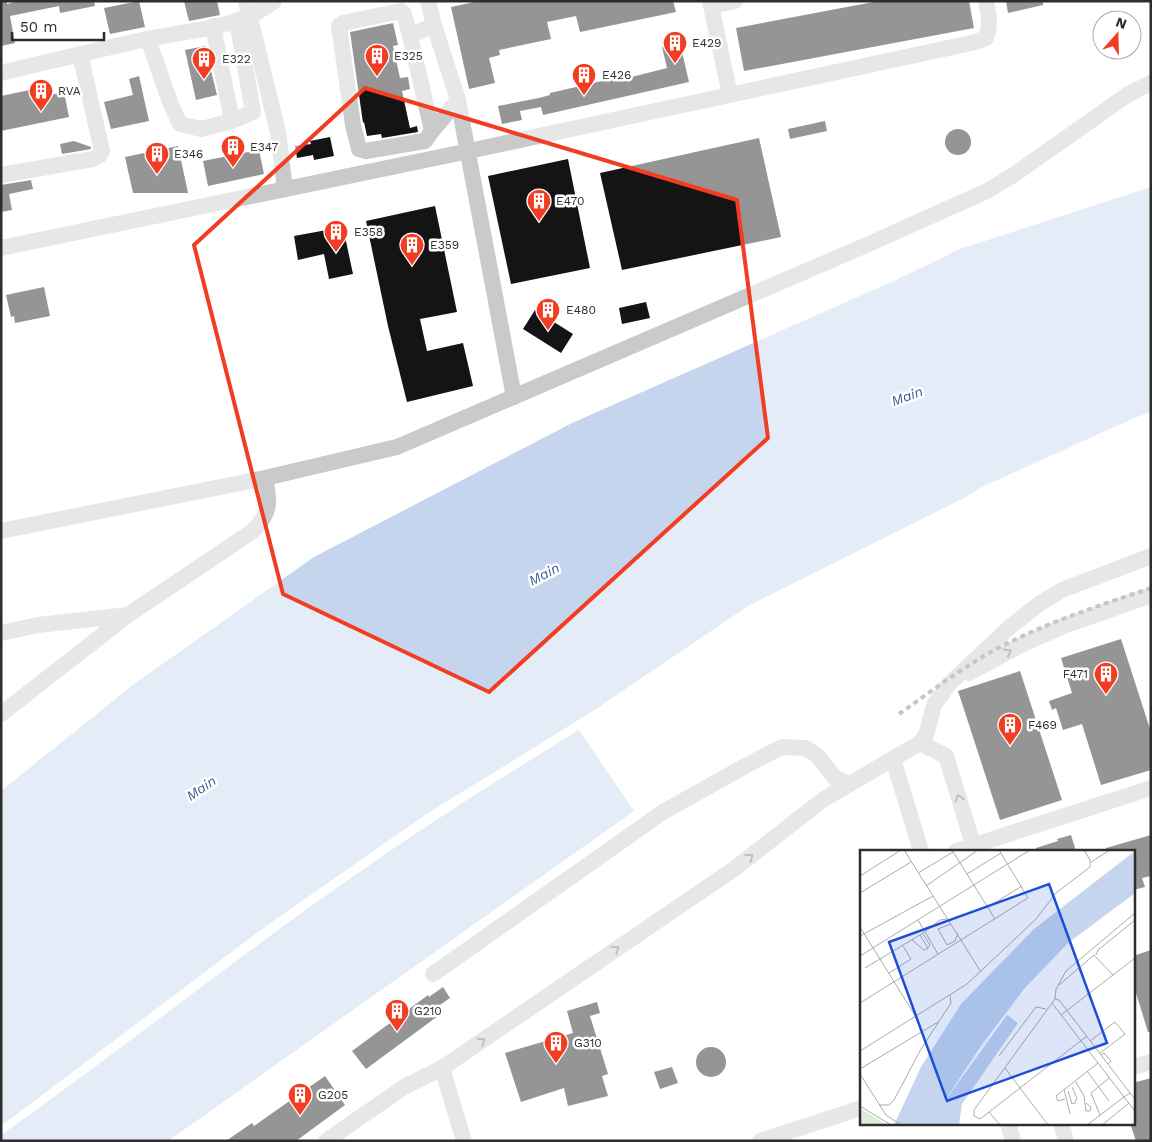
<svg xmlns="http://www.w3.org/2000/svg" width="1152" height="1142" viewBox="0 0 1152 1142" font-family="'Work Sans',sans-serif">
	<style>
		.water { fill: #c4d5ed }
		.building { fill: #141414 }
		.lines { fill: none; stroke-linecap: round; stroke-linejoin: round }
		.path { stroke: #cacaca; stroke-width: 2.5; stroke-dasharray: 2.5 2.5; stroke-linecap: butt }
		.minor { stroke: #cacaca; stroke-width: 16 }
		.rail { stroke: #828282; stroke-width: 4; stroke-dasharray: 5 4; stroke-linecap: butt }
		.oneway { stroke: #747474 }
		.marked { fill: none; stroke: #f23d22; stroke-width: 4; stroke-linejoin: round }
		.labels { text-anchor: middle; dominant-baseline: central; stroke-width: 5; stroke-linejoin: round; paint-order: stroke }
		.poi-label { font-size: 12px; fill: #2d2d2d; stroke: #fff; text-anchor: start }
		.water-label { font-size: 14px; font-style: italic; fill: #365c95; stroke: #fff }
		.inset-road { fill: none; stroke: #ababab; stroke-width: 1 }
		.view { fill: #1d4ed8; fill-opacity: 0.15; stroke: #1d4ed8; stroke-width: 2.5 }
		.inset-edge { fill: none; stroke: #2d2d2d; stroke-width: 2.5 }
	</style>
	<rect width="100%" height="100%" fill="#fff"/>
	<g class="water">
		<polygon points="1151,187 1151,412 1134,418 982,487 966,497 748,606 593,711 425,815 262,929 1,1126 1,791 134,684 314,557 572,423 896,280 950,254 954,251"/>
		<path d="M579,730L634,811L168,1141H1V1135C119,1052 230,962 348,880C423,827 501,778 579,730Z"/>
	</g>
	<g class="building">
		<polygon points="1,1 7,1 7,4 19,1 94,1 95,6 60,13 59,6 10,16 15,43 1,46"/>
		<polygon points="139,1 145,27 110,34 104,8"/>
		<polygon points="184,1 217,1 220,15 189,21"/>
		<polygon points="479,1 673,1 676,12 580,32 576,16 547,22 551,39 499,50 500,55 489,58 495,83 469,89 451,7"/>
		<polygon points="879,1 969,1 974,28 744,71 736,28"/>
		<polygon points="1006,1 1043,1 1043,5 1008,13"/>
		<polygon points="393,23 398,45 393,46 400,78 408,77 410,89 402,91 410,128 417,126 418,132 382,138 381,134 367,136 364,122 363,123 350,32"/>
		<polygon points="680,43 689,82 543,115 541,107 520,111 522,120 502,124 498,106 539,98 550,95 550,93 619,77 620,80 667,68 662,47"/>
		<polygon points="205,46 217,95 196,100 185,50"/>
		<polygon points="139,76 149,121 111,129 104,102 133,95 129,79"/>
		<polygon points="44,87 46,96 64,92 69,117 1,131 1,96"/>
		<polygon points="825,121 827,131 790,139 788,129"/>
		<circle cx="958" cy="142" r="13"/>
		<polygon points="330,137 334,156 314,160 313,155 297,158 295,146 311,144 310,141"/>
		<polygon points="759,138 781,237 622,270 600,173"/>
		<polygon points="74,141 91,147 91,149 62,154 60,144"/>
		<polygon points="178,146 188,193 133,193 125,157"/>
		<polygon points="259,150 264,174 208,186 203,161"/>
		<polygon points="568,159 590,268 511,284 488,176"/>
		<polygon points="31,180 33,189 9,194 12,210 1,212 1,185"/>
		<polygon points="435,206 457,312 420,319 427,351 463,343 473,386 407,402 388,326 366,221"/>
		<polygon points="343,227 353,274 329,279 324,254 298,260 294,236"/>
		<polygon points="44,287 50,316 15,323 14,316 11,317 6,295"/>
		<polygon points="646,302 650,318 622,324 619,308"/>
		<polygon points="535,310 573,334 561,353 523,329"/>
		<polygon points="1121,639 1151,732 1151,770 1101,785 1082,724 1063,730 1056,708 1052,710 1049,701 1072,693 1061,658"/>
		<polygon points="1020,671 1062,800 1000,820 958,691"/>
		<polygon points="1071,835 1076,851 1036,851 1036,848 1058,841 1057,839"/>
		<polygon points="1151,835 1151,876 1142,878 1145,887 1133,890 1133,851 1106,851 1106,848"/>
		<polygon points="1151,950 1151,1032 1148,1032 1133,983 1133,956"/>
		<polygon points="443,987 450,998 437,1007 442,1013 366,1069 352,1051 428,995 429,997"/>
		<polygon points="597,1002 600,1013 590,1016 608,1074 602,1076 608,1096 568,1106 564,1088 521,1102 505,1053 573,1033 567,1011"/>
		<circle cx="711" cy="1062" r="15"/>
		<polygon points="672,1067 678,1083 660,1089 654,1072"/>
		<polygon points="325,1076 345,1105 296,1141 226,1141 252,1123 254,1126"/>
		<polygon points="1151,1078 1151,1141 1136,1141 1130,1123 1133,1123 1133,1083"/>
	</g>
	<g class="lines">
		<g class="path">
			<polyline points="900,278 905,291"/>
			<polyline points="795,325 799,335"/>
			<polyline points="38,761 44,770"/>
		</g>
		<g class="minor">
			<polyline points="246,1 278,132 285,189"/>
			<polyline points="428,1 434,25 458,100 514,397"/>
			<polyline points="710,1 730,95"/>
			<polyline points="711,6 735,1"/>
			<polyline points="434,25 410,36 404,14 401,11 343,23 339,26 353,125 359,149 366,151 425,141 432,131 458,100"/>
			<polyline points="410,36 432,131"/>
			<polyline points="148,39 170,102 180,124 201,129 232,121 213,26"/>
			<path d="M1,73C50,61 98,50 147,39C189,30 239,29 274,1"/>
			<polyline points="232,121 253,112 237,21"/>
			<polyline points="1,175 93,159 100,155 102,151 80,54"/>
			<path d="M1,248L469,151L976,42L986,38C991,25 989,15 986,1"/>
			<polyline points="1,531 265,478 397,447 862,247 987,191 1015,174 1127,95 1151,83"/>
			<polyline points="1,633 38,625 128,615"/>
			<polyline points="969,673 1021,645 1064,626 1151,595"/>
			<path d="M1,714L128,615L253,531C271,513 270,501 265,478"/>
			<polyline points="920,743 946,756 975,851"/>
			<polyline points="893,759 921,851"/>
			<polyline points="956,851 1151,788"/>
			<polyline points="433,974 663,812 747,765 782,747 805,748 817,755 834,777 848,784"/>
			<polyline points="1133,1067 1151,1062"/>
			<polyline points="442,1068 464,1141"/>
			<polyline points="1008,1123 1013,1141"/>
			<polyline points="1061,1123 1066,1141"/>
			<polyline points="326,1141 404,1087 442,1068 734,869 824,799 920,743 926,735 934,705 949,684 1011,626 1039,604 1062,590 1151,556"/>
			<polyline points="760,1141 861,1108"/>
		</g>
		<path class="rail" d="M899,714C933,690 967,664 1004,645C1051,621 1101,605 1151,588"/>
	</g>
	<defs><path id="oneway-chevron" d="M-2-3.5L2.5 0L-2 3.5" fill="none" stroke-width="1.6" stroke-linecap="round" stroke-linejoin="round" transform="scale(1.25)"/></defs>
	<g class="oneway">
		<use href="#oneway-chevron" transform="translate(1008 652) rotate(-29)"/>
		<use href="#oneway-chevron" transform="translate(959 798) rotate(-107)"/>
		<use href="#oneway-chevron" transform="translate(750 857) rotate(-37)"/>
		<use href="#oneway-chevron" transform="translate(616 949) rotate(-34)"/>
		<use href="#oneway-chevron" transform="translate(482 1041) rotate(-34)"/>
	</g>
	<path d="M0 0H1152V1142H0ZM365,88L737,200L768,438L489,692L283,594L194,245Z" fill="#fff" fill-opacity=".55" fill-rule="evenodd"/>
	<path class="marked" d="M365,88L737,200L768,438L489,692L283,594L194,245Z"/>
	<defs>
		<symbol id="building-pin" viewBox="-11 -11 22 30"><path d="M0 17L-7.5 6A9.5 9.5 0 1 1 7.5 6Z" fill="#f23d22" stroke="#fff"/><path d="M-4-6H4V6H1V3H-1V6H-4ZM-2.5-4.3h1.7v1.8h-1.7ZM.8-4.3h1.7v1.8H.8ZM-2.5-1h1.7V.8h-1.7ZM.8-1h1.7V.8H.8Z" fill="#fff"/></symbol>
	</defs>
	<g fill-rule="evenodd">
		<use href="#building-pin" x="661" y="29" width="28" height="38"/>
		<use href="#building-pin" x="363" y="42" width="28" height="38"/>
		<use href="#building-pin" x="190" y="45" width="28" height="38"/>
		<use href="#building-pin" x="570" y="61" width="28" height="38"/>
		<use href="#building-pin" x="27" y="77" width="28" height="38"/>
		<use href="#building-pin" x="219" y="133" width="28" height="38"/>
		<use href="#building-pin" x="143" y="140" width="28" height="38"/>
		<use href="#building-pin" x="525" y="187" width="28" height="38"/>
		<use href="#building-pin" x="322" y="218" width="28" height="38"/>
		<use href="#building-pin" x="398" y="231" width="28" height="38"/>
		<use href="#building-pin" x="534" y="296" width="28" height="38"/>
		<use href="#building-pin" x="1092" y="660" width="28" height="38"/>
		<use href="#building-pin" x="996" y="711" width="28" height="38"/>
		<use href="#building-pin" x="383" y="997" width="28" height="38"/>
		<use href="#building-pin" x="542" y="1029" width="28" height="38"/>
		<use href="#building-pin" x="286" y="1081" width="28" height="38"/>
	</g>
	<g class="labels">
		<g class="poi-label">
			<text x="692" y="43">E429</text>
			<text x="394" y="56">E325</text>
			<text x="222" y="59">E322</text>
			<text x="602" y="75">E426</text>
			<text x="58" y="91">RVA</text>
			<text x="250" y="147">E347</text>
			<text x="174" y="154">E346</text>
			<text x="556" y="201">E470</text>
			<text x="354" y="232">E358</text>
			<text x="430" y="245">E359</text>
			<text x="566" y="310">E480</text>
			<text x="1088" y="674" text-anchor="end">F471</text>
			<text x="1028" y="725">F469</text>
			<text x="414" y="1011">G210</text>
			<text x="574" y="1043">G310</text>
			<text x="318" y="1095">G205</text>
		</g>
		<g class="water-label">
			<text transform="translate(907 396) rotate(-20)">Main</text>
			<text transform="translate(544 574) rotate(-28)">Main</text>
			<text transform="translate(201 788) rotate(-34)">Main</text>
		</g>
	</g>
	<g transform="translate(860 850)">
		<rect width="275" height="275" fill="#fff"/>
		<path d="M0,258L27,275H0Z" fill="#dfecd9"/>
		<path d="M275,1V43L208,93L164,139L121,196L82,255L147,165L158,173L102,254L99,275H34L61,217L101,154L174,79Z" fill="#c4d5ed"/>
		<path class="inset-road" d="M44,0L121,122M92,0L135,69M231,12L250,0M58,23L93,2M107,24L141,3M0,26L41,0M66,36L118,0M0,43L51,12M128,57L162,36M58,70L78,104M91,74L78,79L87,95L95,91L98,83M0,77L56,167M63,84L70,95L68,98M0,86L73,46M52,90L64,100L68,98L60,85M236,105L238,100L275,70M0,106L170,0M5,118L63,83L80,70L87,69M29,123L51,109L43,96M199,135L234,105L253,125M195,149L199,150L270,243M0,153L168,48L139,0M192,153L264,247M201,165L275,108M227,186L120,269L114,266V260L195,149L196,139L206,121L275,63M230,191L255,172L265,184L240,203M0,201L107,134L176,69L196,43L230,17V10L224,0M241,205L244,203L251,211L248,214M139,206L176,157L186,159M145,218L188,275M0,219L78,172M227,221L249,251M0,224L26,265L41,275M216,232L224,246L226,261H230L231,257L226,253M204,239L210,264M208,241L212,254L215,253L217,248L212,237M205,249L198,251L196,246L238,213M275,249L270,243L264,247L275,261M19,255H29L34,250L61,199L91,153L90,145M0,256L31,275M129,262L140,275M240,265L231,243L249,228M227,275L264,247M242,275L269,253"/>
		<path class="view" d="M189,34L247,193L87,251L29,92Z"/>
		<rect width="275" height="275" class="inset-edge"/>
	</g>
	<rect width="1152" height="1142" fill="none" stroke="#2d2d2d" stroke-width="5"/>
	<g transform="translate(1117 35) rotate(20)"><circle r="24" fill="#ffffff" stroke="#ababab"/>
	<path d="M0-4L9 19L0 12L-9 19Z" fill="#f23d22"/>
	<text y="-8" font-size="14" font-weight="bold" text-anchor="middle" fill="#2d2d2d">N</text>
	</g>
	<path d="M12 32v8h92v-8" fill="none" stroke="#2d2d2d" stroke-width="2.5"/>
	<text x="20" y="32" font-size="15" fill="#2d2d2d" stroke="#ffffff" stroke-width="4" paint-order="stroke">50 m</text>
</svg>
